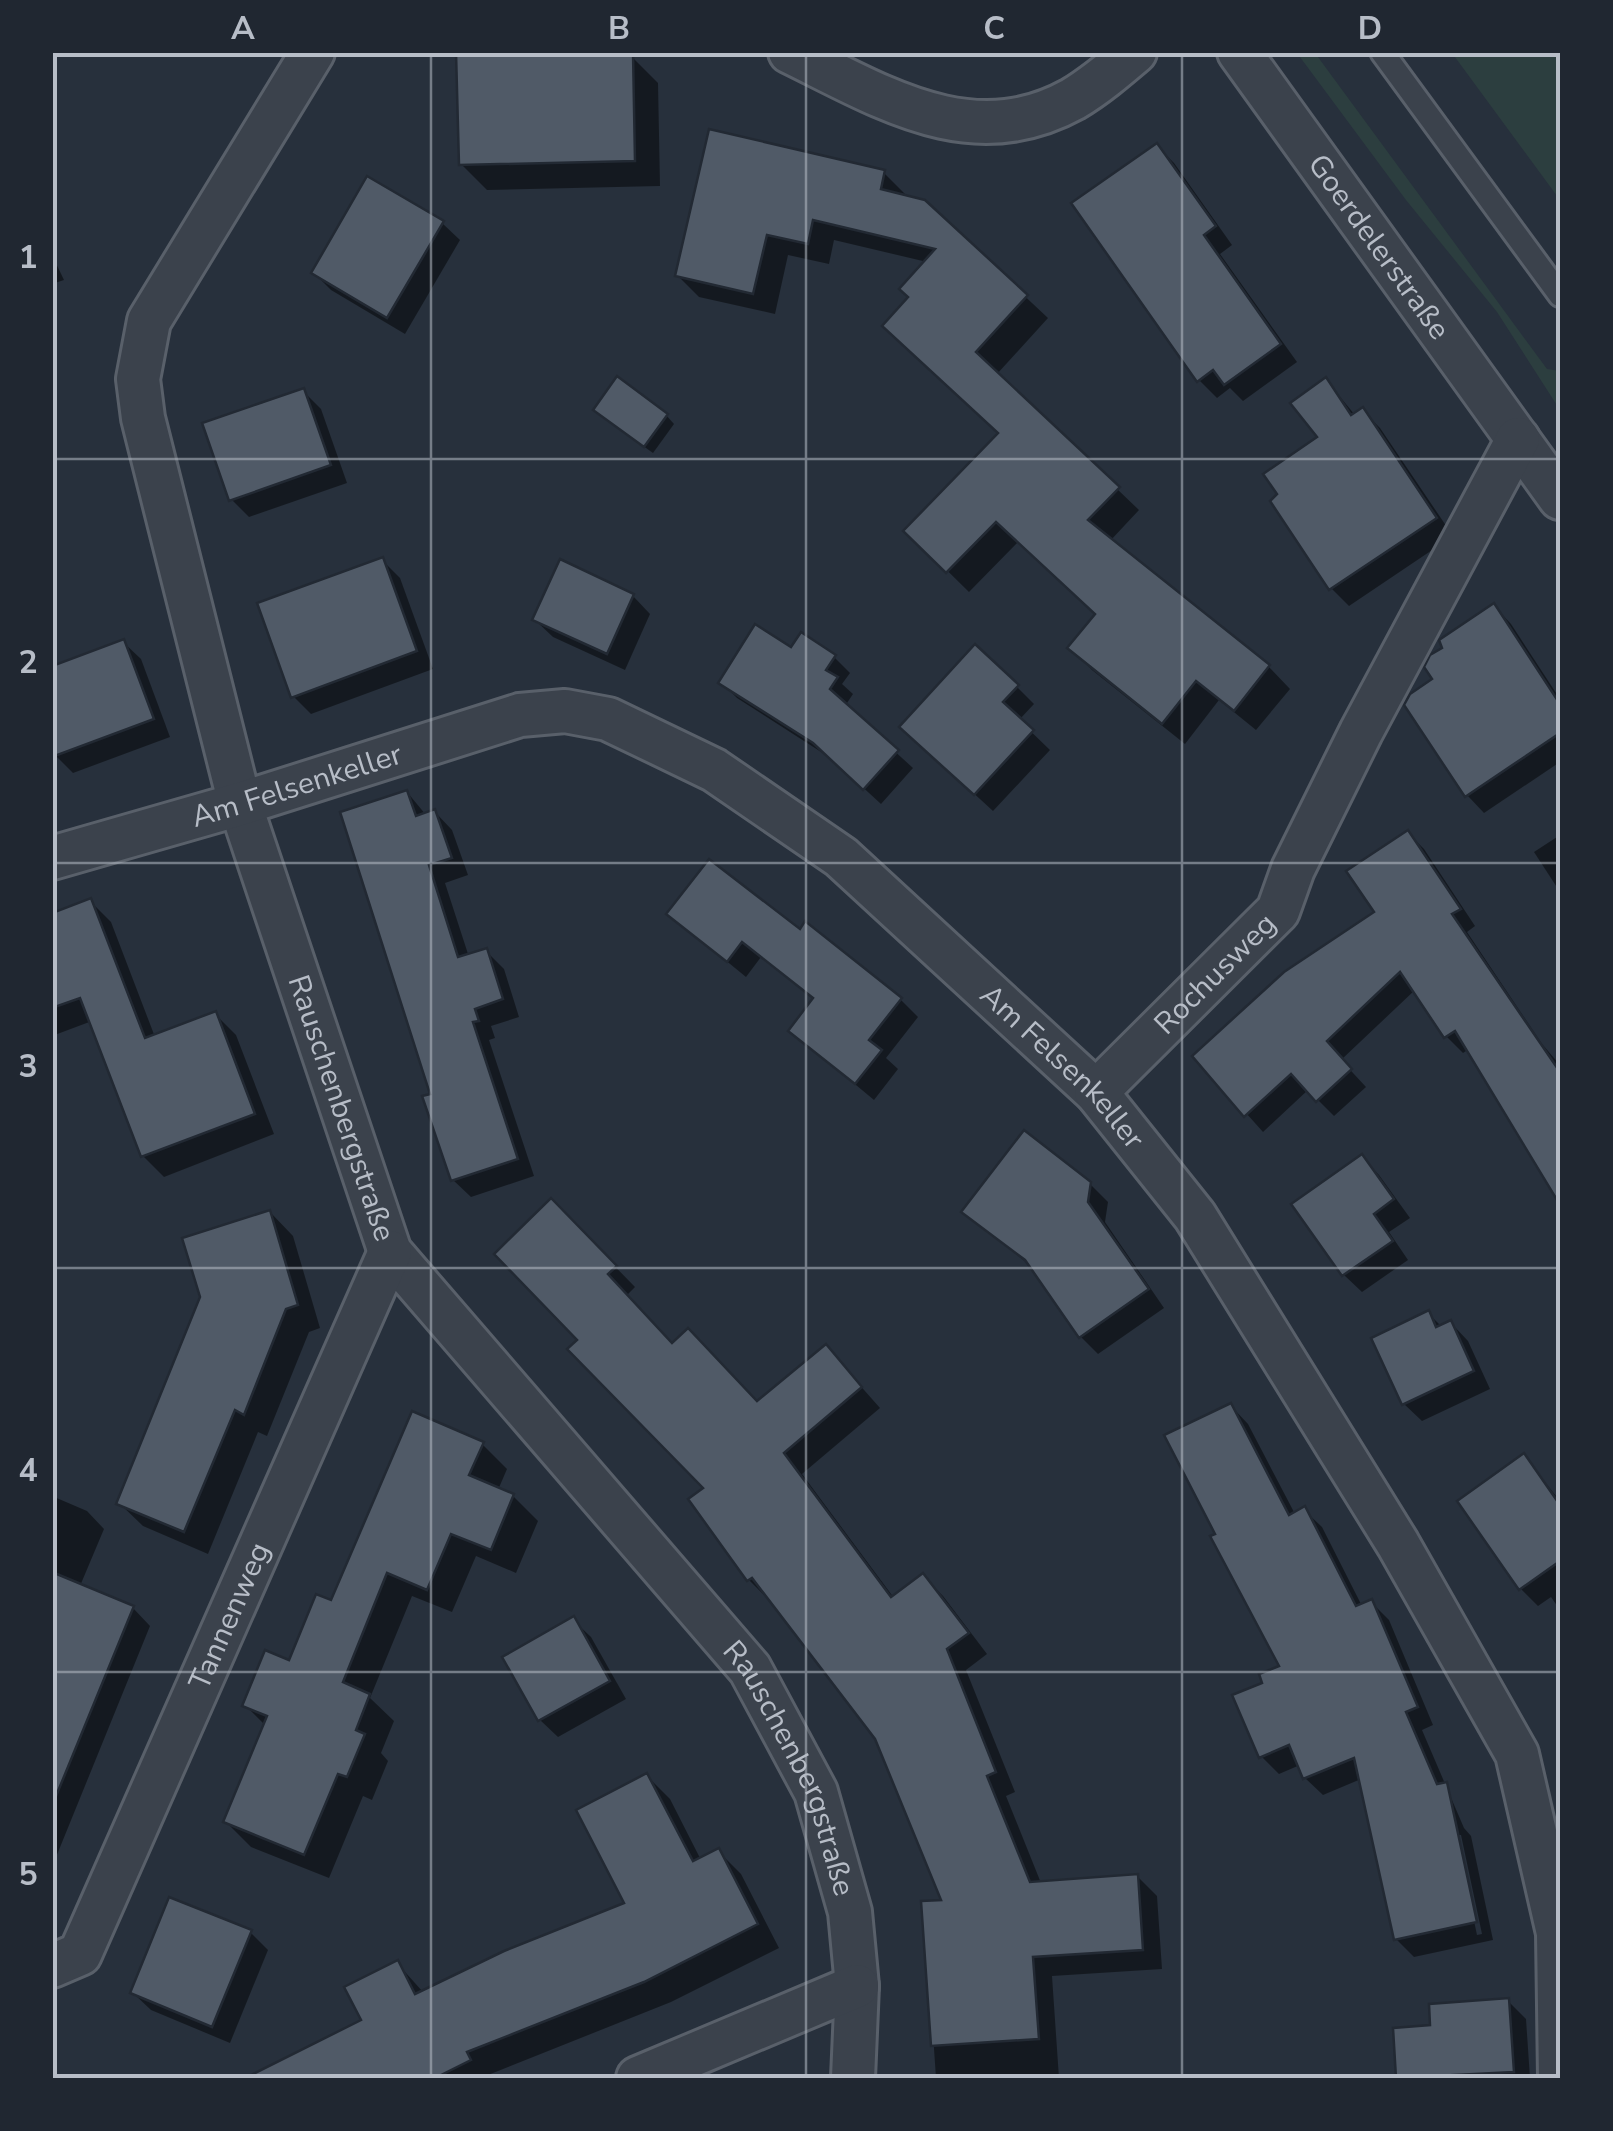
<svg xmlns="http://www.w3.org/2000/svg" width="1613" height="2131" viewBox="0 0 1613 2131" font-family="'Nunito Sans',sans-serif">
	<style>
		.green { fill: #2c3e3f }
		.shadow { fill: #0007; fill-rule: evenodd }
		.building { fill: #505a67; stroke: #222933; stroke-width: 2.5 }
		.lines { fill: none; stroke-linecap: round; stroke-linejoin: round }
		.lane-casing { stroke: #59606a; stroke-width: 28 }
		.street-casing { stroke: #59606a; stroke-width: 48 }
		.lane { stroke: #3b424c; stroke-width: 22 }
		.street { stroke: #3b424c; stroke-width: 42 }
		.grid { fill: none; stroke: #b7bdc7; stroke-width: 2.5; stroke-opacity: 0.55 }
		.labels { text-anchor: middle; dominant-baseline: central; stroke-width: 8; stroke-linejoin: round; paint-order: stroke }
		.street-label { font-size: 30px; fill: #b7bdc7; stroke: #202731 }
		.neatline { fill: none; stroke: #b7bdc7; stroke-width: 4 }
		.grid-label { font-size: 32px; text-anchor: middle; font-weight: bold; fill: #b7bdc7 }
	</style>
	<rect width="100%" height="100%" fill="#27303c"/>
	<g class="green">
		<polygon points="1297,53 1315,53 1547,369 1560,371 1560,410 1497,312 1406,200"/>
		<polygon points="1452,53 1560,53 1560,200"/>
	</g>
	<g class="shadow">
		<polygon points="631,56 658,83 660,186 487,190 461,164"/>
		<polygon points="1157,146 1174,163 1232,245 1220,254 1297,362 1243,401 1230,388 1217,398 1199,380"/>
		<polygon points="884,173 905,194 905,197 924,202 1048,318 997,374 1139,510 1110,541 1269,667 1290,689 1256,730 1219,700 1185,744 1092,670 1071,648 1097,615 1019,541 969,592 907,531 1001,434 911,298 927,262 834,240 829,264 788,255 775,314 699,297 677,275"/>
		<polygon points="442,223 460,240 405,334 331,290 314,273"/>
		<polygon points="52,255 64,280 52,284"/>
		<polygon points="1326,380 1355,415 1362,410 1380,428 1453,536 1349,606 1331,588 1321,438"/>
		<polygon points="303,391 321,409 347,483 249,517 231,499"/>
		<polygon points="666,415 674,424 653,453 604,418"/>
		<polygon points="382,560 400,578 433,669 311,714 293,696"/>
		<polygon points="633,596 650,614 625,670 553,637 535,620"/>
		<polygon points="1494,606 1511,624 1560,699 1560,762 1484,813 1467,795 1435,680"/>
		<polygon points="123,642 141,659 170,737 73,773 55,755"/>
		<polygon points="792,651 834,657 850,673 842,684 853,694 845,706 913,768 881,804 832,759 737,698 721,682"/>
		<polygon points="1017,687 1034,704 1019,720 1050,750 993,811 920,744"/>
		<polygon points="407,792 426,815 435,812 452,830 468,875 445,883 469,957 486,951 504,969 519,1017 491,1026 495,1038 489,1040 534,1176 471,1197 453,1180 433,1096"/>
		<polygon points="1408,833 1424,849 1475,926 1467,932 1542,1044 1560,1065 1560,1199 1469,1049 1463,1053 1446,1036 1415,990 1341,1060 1366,1087 1334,1116 1308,1090 1263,1132 1195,1056 1377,913"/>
		<polygon points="1560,835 1560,892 1534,852"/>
		<polygon points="90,901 111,922 155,1037 215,1014 236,1035 274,1134 164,1177 143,1156 92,1021 52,1036 52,916"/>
		<polygon points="669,914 800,932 806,925 901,1000 918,1017 886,1058 898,1069 874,1100 791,1031 815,1000 761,957 746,977"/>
		<polygon points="1362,1157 1379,1175 1410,1218 1389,1232 1408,1260 1362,1292 1344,1275 1295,1204"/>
		<polygon points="1090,1184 1108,1202 1105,1222 1164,1308 1098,1354 1081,1337 1033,1268 965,1212"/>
		<polygon points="551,1201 635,1287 626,1296 673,1346 758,1404 826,1347 880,1408 802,1474 894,1598 923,1576 943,1596 987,1654 966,1670 1015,1792 1006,1796 1041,1883 1137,1876 1157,1896 1162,1969 1052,1976 1059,2078 1073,2078 936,2078 924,1903 945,1902 877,1738 769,1600 749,1580 706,1489 580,1340"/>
		<polygon points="270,1212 293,1236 320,1328 309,1332 267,1436 258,1432 208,1554 143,1526 119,1503"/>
		<polygon points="1428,1313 1442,1327 1451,1323 1468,1341 1490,1389 1422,1421 1404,1404"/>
		<path d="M1231,1406L1248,1424L1295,1514L1304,1510L1322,1527L1362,1606L1371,1602L1389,1620L1433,1725L1422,1730L1464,1828L1471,1836L1493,1940L1414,1957L1396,1939L1361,1779L1323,1795L1305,1778L1300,1765L1279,1774L1261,1756L1265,1684L1283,1667L1218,1535ZM1456,1835H1461L1482,1934L1477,1935Z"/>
		<polygon points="482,1444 507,1469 498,1490 513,1496 538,1521 516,1573 476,1556 452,1612 412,1596 370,1698 394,1721 381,1753 388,1761 372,1800 363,1796 329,1878 251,1847 226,1822 266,1726 245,1705 290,1664 332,1604"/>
		<polygon points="1524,1456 1560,1501 1560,1610 1551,1597 1538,1606 1521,1589"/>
		<polygon points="52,1496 87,1511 104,1529 80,1586 133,1608 150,1626 52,1867"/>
		<polygon points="573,1620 591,1637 626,1699 558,1737 540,1720 506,1658"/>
		<polygon points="647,1776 670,1799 701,1860 718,1851 741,1874 779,1948 671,2002 488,2075 490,2078 315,2078 364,2022 397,1963 423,1992 628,1904"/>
		<polygon points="251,1933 268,1950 230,2043 151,2010 133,1993"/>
		<polygon points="1508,2001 1526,2019 1530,2078 1399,2078 1395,2030 1433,2028"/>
	</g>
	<g class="building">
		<polygon points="456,52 633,52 635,161 459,165"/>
		<polygon points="709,129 885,170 881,189 925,200 1028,295 976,352 1120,487 1088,520 1270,665 1234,711 1196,681 1162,724 1067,648 1095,614 996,522 946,573 903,531 998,433 882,326 908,297 899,289 935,249 813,220 808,244 767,235 753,294 675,276"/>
		<polygon points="1157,143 1216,226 1204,235 1281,344 1224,385 1213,370 1197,382 1071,203"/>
		<polygon points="367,176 444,221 387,318 311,273"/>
		<polygon points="617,376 668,414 644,447 593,410"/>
		<polygon points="1326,377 1351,415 1363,407 1437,518 1329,590 1270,501 1277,494 1263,474 1317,437 1290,403"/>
		<polygon points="304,388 331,465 229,501 202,423"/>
		<polygon points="383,557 417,651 291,698 257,603"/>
		<polygon points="560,559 634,594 607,654 532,620"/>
		<polygon points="1494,603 1560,704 1560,733 1465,797 1404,705 1410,694 1432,679 1424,667 1430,655 1442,648 1439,640"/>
		<polygon points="755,624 791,647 801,632 836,655 826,670 838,677 830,689 899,750 863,790 813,743 718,683"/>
		<polygon points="124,639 154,719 52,757 52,666"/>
		<polygon points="975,644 1019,685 1003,702 1034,730 974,795 899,727"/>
		<polygon points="407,790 416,816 435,809 452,858 429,865 458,957 487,948 503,999 475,1009 479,1021 473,1022 518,1159 451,1181 422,1096 430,1094 340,812"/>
		<polygon points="1408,830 1461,909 1452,914 1560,1072 1560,1205 1455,1031 1444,1038 1400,972 1327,1041 1352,1069 1316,1102 1291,1074 1244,1117 1192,1056 1284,972 1374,912 1346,871"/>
		<polygon points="709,859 800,929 805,921 902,998 869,1040 882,1050 855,1084 788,1031 813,998 742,942 727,962 666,914"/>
		<polygon points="91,898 145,1038 216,1011 255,1114 141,1157 80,998 52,1008 52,913"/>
		<polygon points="1024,1130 1091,1182 1088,1202 1149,1289 1079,1338 1025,1260 961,1212"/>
		<polygon points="1362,1154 1394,1199 1374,1214 1393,1241 1342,1276 1291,1204"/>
		<polygon points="551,1198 617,1266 608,1274 672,1343 688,1328 757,1401 826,1344 862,1387 784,1453 891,1597 923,1573 969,1633 947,1649 996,1772 987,1776 1030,1882 1138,1874 1143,1950 1033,1957 1039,2039 931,2046 921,1901 941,1900 875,1739 752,1578 747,1581 688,1499 703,1488 567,1349 577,1340 494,1254"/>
		<polygon points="270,1210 298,1305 286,1309 244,1415 235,1410 184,1532 116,1504 200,1297 182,1238"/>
		<polygon points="1429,1310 1436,1327 1451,1320 1474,1371 1402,1405 1371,1338"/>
		<polygon points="1231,1403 1289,1515 1305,1506 1356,1606 1372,1599 1418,1707 1406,1712 1437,1784 1447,1782 1477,1922 1394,1940 1354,1758 1303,1779 1289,1745 1259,1758 1232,1695 1262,1683 1259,1674 1279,1666 1210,1536 1215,1534 1164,1435"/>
		<polygon points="412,1411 484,1442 469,1475 514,1494 491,1550 451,1534 427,1590 387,1573 343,1682 370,1694 356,1730 365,1734 347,1777 338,1774 304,1855 223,1822 267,1716 242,1706 265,1650 289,1660 316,1594 331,1600"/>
		<polygon points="1524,1453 1560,1505 1560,1561 1519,1590 1457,1501"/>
		<polygon points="52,1572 134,1606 54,1801 52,1800"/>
		<polygon points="574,1616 610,1681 538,1721 502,1657"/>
		<polygon points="647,1773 693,1861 719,1848 758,1924 644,1982 467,2052 471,2060 435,2078 245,2078 361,2020 344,1987 398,1960 415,1994 504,1951 624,1903 576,1810"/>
		<polygon points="169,1897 252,1930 212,2027 130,1993"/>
		<polygon points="1509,1998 1514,2072 1396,2078 1393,2028 1430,2025 1429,2004"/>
	</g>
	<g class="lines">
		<defs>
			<polyline id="lane" points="1382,52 1560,295"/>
			<g id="street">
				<path id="s1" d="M313,52L149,321L138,379L143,418L240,804L390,1252L750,1669L816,1792L850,1912L857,1986L853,2078"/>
				<path d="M790,52C882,97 972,155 1073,99C1095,86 1115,69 1135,52"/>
				<path id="s2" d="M1239,52L1560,498"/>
				<path id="s3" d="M52,858L240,804L520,715L565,711L608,719L714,770L841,857L1096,1092L1195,1216L1398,1544L1517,1754L1558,1933L1560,2078"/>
				<path id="s4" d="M1096,1092L1278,911L1293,869L1361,732L1518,439"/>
				<path id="s5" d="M52,1966L80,1954L390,1252"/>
				<polyline points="638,2078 857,1986"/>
			</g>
		</defs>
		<use href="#lane" class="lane-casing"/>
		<use href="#street" class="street-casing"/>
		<use href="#lane" class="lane"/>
		<use href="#street" class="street"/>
	</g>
	<path class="grid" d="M431,52V2078M806,52V2078M1182,52V2078M52,459H1560M52,863H1560M52,1268H1560M52,1672H1560"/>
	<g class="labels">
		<g class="street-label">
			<text stroke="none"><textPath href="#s2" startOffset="240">Goerdelerstraße</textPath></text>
			<text stroke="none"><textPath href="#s3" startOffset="255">Am Felsenkeller</textPath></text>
			<text stroke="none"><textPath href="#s4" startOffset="168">Rochusweg</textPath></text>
			<text stroke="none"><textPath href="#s3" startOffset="1155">Am Felsenkeller</textPath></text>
			<text stroke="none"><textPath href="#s1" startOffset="1132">Rauschenbergstraße</textPath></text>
			<text stroke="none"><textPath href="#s5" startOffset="400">Tannenweg</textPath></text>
			<text stroke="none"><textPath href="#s1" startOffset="1942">Rauschenbergstraße</textPath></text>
		</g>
	</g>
	<rect width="1613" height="2131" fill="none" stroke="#202731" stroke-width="110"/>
	<rect x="55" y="55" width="1503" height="2021" class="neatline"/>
	<g class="grid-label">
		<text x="243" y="39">A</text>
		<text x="619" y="39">B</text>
		<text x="994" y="39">C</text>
		<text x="1370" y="39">D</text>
		<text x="28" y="268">1</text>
		<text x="28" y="673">2</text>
		<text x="28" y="1077">3</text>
		<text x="28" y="1481">4</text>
		<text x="28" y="1885">5</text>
	</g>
</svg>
